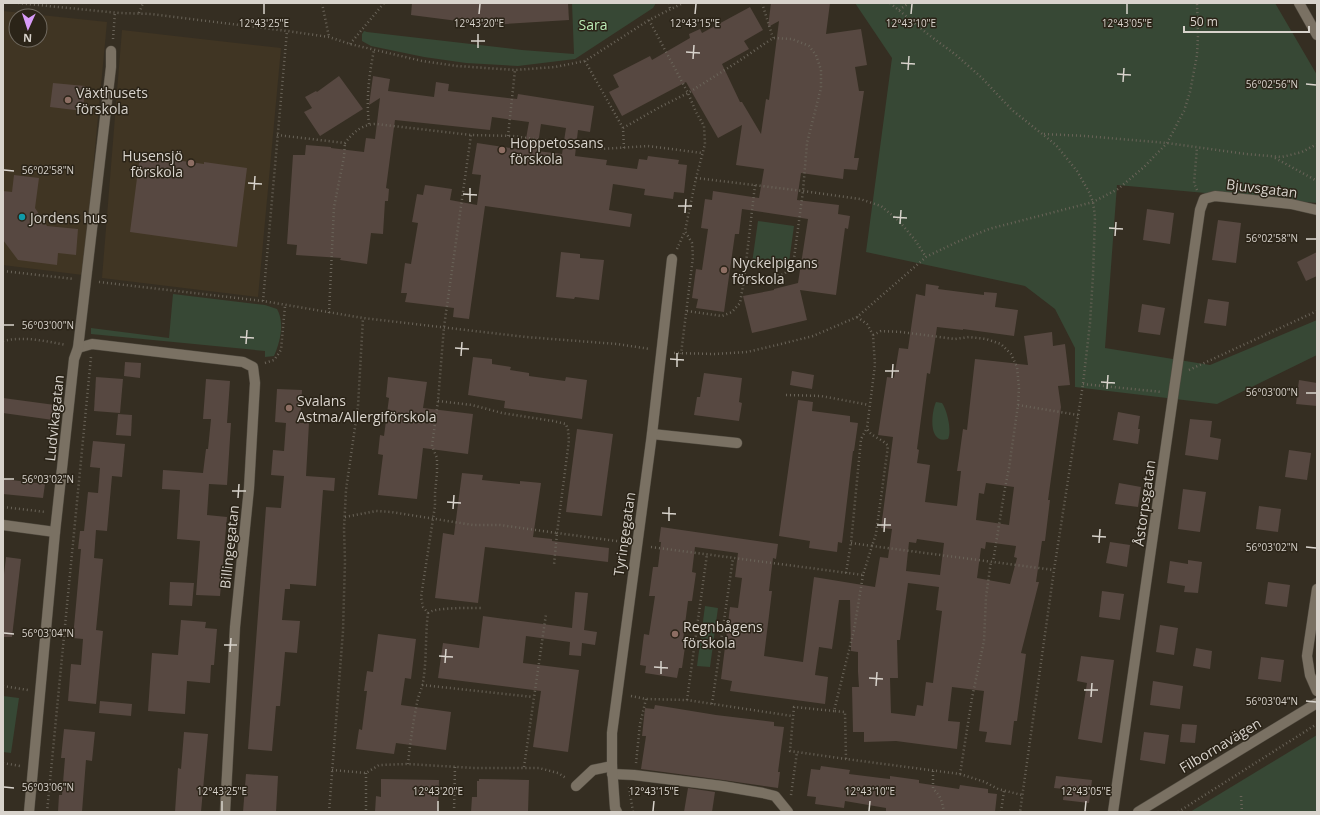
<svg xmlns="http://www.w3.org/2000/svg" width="1320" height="815" viewBox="0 0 1320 815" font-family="'Open Sans',sans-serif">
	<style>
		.built { fill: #403523; fill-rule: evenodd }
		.green { fill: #374835 }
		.building { fill: #574841; fill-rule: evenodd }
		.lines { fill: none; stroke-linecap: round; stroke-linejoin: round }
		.minor-casing { stroke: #514b40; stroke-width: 11 }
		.path { stroke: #6a6459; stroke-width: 2.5; stroke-dasharray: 1 3; stroke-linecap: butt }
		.minor { stroke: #7a7163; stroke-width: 10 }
		.ticks { fill: none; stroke: #d8d3cc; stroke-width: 1.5 }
		.education-dot { fill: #8d6e63; stroke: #2b2418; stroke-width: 1.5 }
		.culture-dot { fill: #0f9aa8; stroke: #2b2418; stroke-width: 1.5 }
		.labels { text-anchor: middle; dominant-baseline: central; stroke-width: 3; stroke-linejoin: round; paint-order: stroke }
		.park-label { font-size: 14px; fill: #bceeb7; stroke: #2b2418 }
		.poi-label { font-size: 14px; fill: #d8d3cc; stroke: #2b2418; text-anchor: start }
		.street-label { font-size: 14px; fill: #d8d3cc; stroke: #2b2418 }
		.ticks-label { font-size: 10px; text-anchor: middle; fill: #d8d3cc; stroke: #2b2418; stroke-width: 3; stroke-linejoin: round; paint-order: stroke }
	</style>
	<rect width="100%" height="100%" fill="#352e22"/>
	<g class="built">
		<path d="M3,11L107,22L83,275L3,265ZM16,16H40V40H16Z"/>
		<polygon points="122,30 281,48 258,297 102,278"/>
	</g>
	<g class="green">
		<polygon points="572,3 656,3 653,8 575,59 518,66 466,63 424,57 371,46 362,41 362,34 364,31 367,32 522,50 574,54"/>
		<polygon points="855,3 1275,3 1317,75 1317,203 1117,185 1105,348 1210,365 1317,320 1317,355 1217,404 1075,387 1075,348 1055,309 1025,286 866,252 892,58"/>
		<polygon points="758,221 794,226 789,262 785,268 752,263"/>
		<path d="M173,294L265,305L277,309C285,323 280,342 274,356L265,357V351L91,334V328L169,338Z"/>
		<path d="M936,402L942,403C947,410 952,431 948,439C928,445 931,413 936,402Z"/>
		<polygon points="705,606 718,608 710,667 697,666"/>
		<polygon points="3,696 19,698 11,753 3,752"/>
		<polygon points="1317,735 1317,812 1190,812"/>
	</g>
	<g class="building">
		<polygon points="412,3 568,3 569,20 489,25 411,15"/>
		<polygon points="771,3 830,3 826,34 861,29 867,65 855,67 859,91 864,91 854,158 859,158 857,170 844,169 843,179 801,173 797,200 839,205 838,214 850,216 848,229 845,228 836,295 800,290 807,320 752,333 743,296 774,290 774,289 798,283 808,219 742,209 739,234 735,234 724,312 696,308 698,299 692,298 696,269 702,270 708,229 701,228 705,199 712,200 713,191 759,198 764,169 736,165 742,125 718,138 686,82 622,116 609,92 619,87 613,75 650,56 652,60 690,38 689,34 700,29 702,33 750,7 763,30 744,41 749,49 722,64 740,102 742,102 761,134 766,99 769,100 779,21 768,27"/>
		<polygon points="339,76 363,109 320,136 304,112 312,108 305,97 316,91 317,92"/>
		<path d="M373,76L390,79L388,91L434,97L436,82L449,84L448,91L517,99L518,94L594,106L590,132L578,130L575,156L607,160L606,165L637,169L639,159L647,160L648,156L679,160L678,164L687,165L684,193L674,192L673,199L644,195L645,189L613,184L609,210L632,214L630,227L485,206L469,319L453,317L454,308L405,302L407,293H401L405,263L411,264L418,223L412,222L417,194L423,195L425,185L452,189L450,200L477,205L481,175L472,174L477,143L524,150L529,122L492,117L490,130L395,120L386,188L389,189L388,201H385L383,234L371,233L367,264L340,260L341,258L296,255L297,245L287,244L293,155H305L306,145L331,147V148L364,152L366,138L375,139L380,98L369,105ZM541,124L566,128L562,154L537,151Z"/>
		<polygon points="53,83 85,86 83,111 50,107"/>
		<polygon points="140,155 204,164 204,162 247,168 237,247 130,232"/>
		<polygon points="14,175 39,178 35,208 47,226 78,229 76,255 58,253 57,265 18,260 3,240 3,191 12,192"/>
		<polygon points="1147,209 1174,213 1170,244 1143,240"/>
		<polygon points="1218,220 1241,223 1236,263 1212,260"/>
		<polygon points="561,252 580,254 580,258 604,260 599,300 575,297 574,299 556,297"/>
		<polygon points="1317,252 1317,276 1306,281 1297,262"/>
		<path d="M926,284L939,286L938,289L984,295V292L997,293L995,307L1018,310L1014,336L963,329V330L937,327L930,374L927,373L917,449L919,450L917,463L930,465L925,502L957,506L961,471H957L959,458L963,429L967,430L975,359L1028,365L1024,336L1052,332L1053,346L1065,344L1070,385L1058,386L1061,407L1048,500H1050L1045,541H1042L1036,582H1039L1021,653L1026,654L1017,721H1014L1011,745L985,742L987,732L979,731L984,691L952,687L948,721L960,722L957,749L896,741L864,742V732H853L852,687H859L858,672V652L851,651L850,600H839L832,649L819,647L815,675L828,677L825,704L730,691L732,681L721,679L730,607L738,608L742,578L735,577L738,553L695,547L692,572L696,573L692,601H688L683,640H686L682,668H679L677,678L645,673L646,666L640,665L644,634L649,635L655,596H649L653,567H658L661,542H659L661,527L778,544L776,559L773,558L769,591H772L764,656L803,662L814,577L875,587L880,557L888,558L892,529L881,528L893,437L878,435L887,377L894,378L899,348L908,349L916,294L925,296ZM986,483L1014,487L1009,525L976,520L979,493L984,494ZM917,539L944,543L940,575L906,571L909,542L916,543ZM986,542L1016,546L1014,557L1017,558L1010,584L977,578L981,548L985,549ZM908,583L939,587L936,610L942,611L933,683L926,682L923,706L917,705L915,716L891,713L890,678H898L897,640H900Z"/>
		<polygon points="1208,299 1229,302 1226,326 1204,323"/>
		<polygon points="1142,304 1165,308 1160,335 1138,332"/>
		<polygon points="473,357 492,359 492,364 511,367 510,370 529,373 529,376 565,381 566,377 587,380 582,419 504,408 505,401 468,395"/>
		<polygon points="125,362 141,363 140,378 124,376"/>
		<polygon points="792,371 814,375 812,389 790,385"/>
		<polygon points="704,373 742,378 739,402 742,403 739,421 694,415 697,397 700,397"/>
		<polygon points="96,377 123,379 120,413 94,411"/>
		<polygon points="388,377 427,382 423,408 473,414 468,454 423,448 417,499 378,495 383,455 378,454 380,435 384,436 389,398 386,397"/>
		<polygon points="206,379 230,381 227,423 231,423 227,485 209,484 207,515 227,517 220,596 196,595 200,541 177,539 180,490 162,489 163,470 203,473 206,449 208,449 211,419 203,419"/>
		<polygon points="1299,380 1317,383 1317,406 1296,404"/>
		<polygon points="277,389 302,390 300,423 309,423 306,476 335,478 334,491 323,490 316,586 290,584 290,589 285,589 282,620 300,621 297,653 285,652 280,706 276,706 272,751 248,749 266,507 281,508 284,476 271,475 273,450 284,451 286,423 275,422"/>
		<polygon points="3,398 55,405 53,420 3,413"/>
		<polygon points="798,400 813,402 812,411 850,416 850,422 858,423 854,451 853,451 842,543 838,542 837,552 809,548 810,541 779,536"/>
		<polygon points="1118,412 1140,416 1138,429 1140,429 1138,444 1113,440"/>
		<polygon points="118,414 132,415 131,436 116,435"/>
		<polygon points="1190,419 1212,421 1210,437 1221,439 1218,460 1185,455"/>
		<polygon points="577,429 613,434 602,516 566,512"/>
		<polygon points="93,441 125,444 122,477 112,476 107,531 96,530 94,558 103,559 96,630 103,631 96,704 68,701 71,664 81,665 83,639 73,638 81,549 78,549 80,531 84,531 88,492 98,493 100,468 90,467"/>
		<polygon points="1289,450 1311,453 1307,480 1285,477"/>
		<polygon points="462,473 483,475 482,480 520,484 520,481 541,483 533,537 552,539 552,541 609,548 608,562 485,547 478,603 435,598 443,533 454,535"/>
		<polygon points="3,479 45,484 43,498 3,494"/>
		<polygon points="1119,483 1141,487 1138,507 1115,504"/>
		<polygon points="1183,489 1206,492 1200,532 1178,529"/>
		<polygon points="1259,506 1281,509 1278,532 1256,529"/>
		<polygon points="1110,542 1130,545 1127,567 1106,563"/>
		<polygon points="6,557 21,559 12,637 3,637 3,583"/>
		<polygon points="1188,560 1202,562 1198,593 1184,592 1185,586 1167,583 1170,561 1188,564"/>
		<polygon points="170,582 194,583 192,606 169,605"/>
		<polygon points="1268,582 1290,585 1287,607 1265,604"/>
		<polygon points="1102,591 1124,594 1120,620 1099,617"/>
		<polygon points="575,592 588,593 584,630 597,632 595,645 582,643 581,656 569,655 570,642 526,636 523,663 579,670 568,752 533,747 541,691 438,678 443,643 479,648 483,616 572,628"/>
		<polygon points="181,620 206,622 205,628 217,629 214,665 211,665 210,683 187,681 185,714 148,711 152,653 178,655"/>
		<polygon points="1160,625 1178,628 1174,655 1156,652"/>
		<polygon points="378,634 416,639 411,679 405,678 401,705 451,712 446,750 396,743 394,754 356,749 359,729 362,730 367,691 364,691 367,671 373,672"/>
		<polygon points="1196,648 1212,651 1210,669 1193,666"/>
		<polygon points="1081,656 1114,660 1102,743 1078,739 1087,683 1077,681"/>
		<polygon points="1261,657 1284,660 1281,682 1258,679"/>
		<polygon points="1153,681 1183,686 1180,709 1150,705"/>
		<polygon points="100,701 132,704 131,716 99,713"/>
		<polygon points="655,705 716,715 774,722 774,726 784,727 778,772 780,772 778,788 723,780 641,769 646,736 642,736 645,708 654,709"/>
		<polygon points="1182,724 1197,725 1195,743 1180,742"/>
		<polygon points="64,729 95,732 92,761 86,760 82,812 58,812 59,795 62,795 65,758 61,758"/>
		<polygon points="184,732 208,734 201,812 175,812 178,768 181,769"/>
		<polygon points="1144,732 1169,735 1165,764 1140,760"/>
		<polygon points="821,766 850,770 849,774 881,778 890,779 890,776 919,780 919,783 959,789 960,785 988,789 988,793 997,794 995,812 886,812 886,808 845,801 844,808 815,804 816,797 807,796 811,769 820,770"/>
		<polygon points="246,774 278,776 276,812 243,812"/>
		<polygon points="1056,776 1092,780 1089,803 1063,800 1064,789 1054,788"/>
		<polygon points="381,779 439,780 438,812 375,812 376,796 381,797"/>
		<polygon points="479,779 529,780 528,812 471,812 472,797 477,797 477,781 479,781"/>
		<polygon points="688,788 715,792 712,812 684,812"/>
	</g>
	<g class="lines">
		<defs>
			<g id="minor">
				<polyline points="1299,3 1317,35"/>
				<polyline points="78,348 92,344 243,362 253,367 255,383 249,488 235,627 225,812"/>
				<polyline points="652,434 737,443"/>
				<polyline points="3,525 55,532"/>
				<polyline points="1317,589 1307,656 1310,675 1317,691"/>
				<polyline points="612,774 634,775 722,786 763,793 775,796 788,812"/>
				<polyline points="576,786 593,770 612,766"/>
				<polyline points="29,812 55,532 74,359 78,348 111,67 111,51"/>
				<polyline points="617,812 615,808 612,766 612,733 652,434 672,259"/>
				<polyline points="1113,812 1200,210 1204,199 1215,196 1291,204 1317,210"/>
				<polyline points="1138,812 1317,703"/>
			</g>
		</defs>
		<use href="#minor" class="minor-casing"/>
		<g class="path">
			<polyline points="18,3 119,13 151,14 287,31 329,37 350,44 422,61 457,66 515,70 555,67 585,61 649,20 683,3"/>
			<polyline points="322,3 329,37"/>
			<polyline points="669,3 670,9"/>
			<polyline points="762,3 773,38"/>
			<polyline points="890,3 929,35 956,55 981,77 1012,110 1056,145 1077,171 1089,192 1093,202 1095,217 1093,275 1090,323 1083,384 1054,570 1020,812"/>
			<polyline points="899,10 909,3"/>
			<polyline points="139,13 143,3"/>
			<polyline points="649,20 688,93 696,112 704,126 705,144 696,178 685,231 692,243 693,257 681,354"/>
			<polyline points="113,39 115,12"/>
			<polyline points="350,44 384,3"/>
			<polyline points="585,61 623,128 624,148"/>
			<path d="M369,124C366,99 369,75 374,50"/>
			<polyline points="623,128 660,107 688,93 736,63 773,38 792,39 809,46 816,55 821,70 821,88 807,143 803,191 793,266 784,274 759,280 744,280"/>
			<polyline points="1044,134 1085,136 1167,143 1246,154 1282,157 1302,152 1317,144"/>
			<path d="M277,135L345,143C353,132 363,124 376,124L471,135L513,136L602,149L648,146L702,153"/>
			<polyline points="508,136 515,70"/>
			<polyline points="1275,158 1317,181"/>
			<polyline points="696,178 803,191 860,199 881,206 899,221 915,240 926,257"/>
			<polyline points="1197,190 1194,183 1197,148"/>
			<polyline points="677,249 685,231"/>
			<polyline points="3,271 74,279"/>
			<polyline points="99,282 263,301 363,318 526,337 617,344 650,349"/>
			<polyline points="263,301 287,31"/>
			<polyline points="687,311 722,316 732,312 740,303 744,280 755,185"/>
			<polyline points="329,313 334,207 344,157 345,143"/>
			<polyline points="873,335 881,331 901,332 955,339 969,337 986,339 1001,344 1011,354 1017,367 1019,388 1018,405 1009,468 1005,488 993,562"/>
			<path d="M3,341C24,336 45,341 66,345"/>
			<polyline points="674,353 715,354 747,352 781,344 813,336 857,317 926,257 957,242 989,229 1093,202 1118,189 1144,167 1167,143 1184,111 1190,92 1197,55 1198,36 1197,3"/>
			<polyline points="265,363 274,360 281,350 285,306"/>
			<polyline points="1189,370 1317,311"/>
			<polyline points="1083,384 1162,392"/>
			<polyline points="786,395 821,396 869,405"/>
			<polyline points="438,401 472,405 502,413 553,421 566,424 568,430 569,440 557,533 624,542"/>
			<polyline points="1018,405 1078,415"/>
			<polyline points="3,507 46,512"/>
			<polyline points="345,517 376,511 391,512 473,525 500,525 557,533 554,565"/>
			<path d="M851,543L872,546L876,534L888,446C882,438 870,437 867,428L875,365L873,335L867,324L857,317"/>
			<polyline points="651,547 863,575 872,546 1054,570"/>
			<polyline points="846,573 851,543 861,439 867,428"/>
			<polyline points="863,575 854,630 834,711 845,712 846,759 960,774 972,698 984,641 986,597 991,561"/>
			<path d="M428,613C434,607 473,608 483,608"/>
			<polyline points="422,685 533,697"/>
			<polyline points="3,686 28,690"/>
			<polyline points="631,696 646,699 687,700 792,716"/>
			<polyline points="687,700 707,554"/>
			<polyline points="712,704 733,558"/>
			<polyline points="834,711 794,707 790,751 846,759"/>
			<polyline points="3,763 20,766"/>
			<polyline points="636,763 640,724 646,699"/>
			<path d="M408,764C410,744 413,723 417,703C418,696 422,689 423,682C427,659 425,636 428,613L423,607L421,597L435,506V493L437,473V458L432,446L438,401L444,327L471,135"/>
			<polyline points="524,767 546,614"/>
			<polyline points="332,770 366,773 379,765 408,764 473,768 539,768 558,773 566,778"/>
			<path d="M933,771V789C941,796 942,802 944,812"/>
			<polyline points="366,773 366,812"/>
			<polyline points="960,774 985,782 998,789 1022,795"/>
			<polyline points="629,787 633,812"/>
			<polyline points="791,795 797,752"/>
			<polyline points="1241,796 1242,812"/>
			<polyline points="47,812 91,357"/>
			<polyline points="329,812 343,631 345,561 344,529 346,490 358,406 363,318"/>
			<polyline points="454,812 455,767"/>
			<polyline points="1001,812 1004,791"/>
			<polyline points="1178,812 1317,724"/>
		</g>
		<use href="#minor" class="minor"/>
	</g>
	<path class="ticks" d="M264,14V4M479,14L480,4M695,14L696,4M911,14L912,4M1127,14V4M471,41H485M478,48V34M686,52L700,53M693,59L694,45M901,63L915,64M908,70L909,56M1117,74L1131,75M1123,82L1124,68M1306,84L1316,85M4,170L14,171M248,183L262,184M254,190L255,176M463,194L477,195M470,202V188M678,206H692M685,213L686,199M893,217L907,218M900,224L901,210M1109,228L1123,229M1115,236L1116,222M1306,239H1316M4,325H14M240,337L254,338M246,344L247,330M455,348L469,349M461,356L462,342M670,359L684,360M677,367V353M885,371H899M892,378L893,364M1101,382L1115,383M1107,389L1108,375M1306,393H1316M4,479H14M232,491H246M238,498L239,484M447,502L461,503M453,509L454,495M662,513L676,514M669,521V507M877,525H891M884,532L885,518M1092,536L1106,537M1099,543L1100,529M1306,547L1316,548M4,633L14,634M224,645H237M230,652L231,638M439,656L453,657M445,663L446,649M654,667L668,668M661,674V661M869,678L883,679M876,686L877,672M1084,690H1098M1091,697L1092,683M1306,701L1316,702M4,787L14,788M222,811V801M438,811V801M653,811L654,801M869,811L870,801M1085,811L1086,801"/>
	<g class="education-dot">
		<circle cx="68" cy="100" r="4"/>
		<circle cx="502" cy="150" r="4"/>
		<circle cx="191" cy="163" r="4"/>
		<circle cx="724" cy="270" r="4"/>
		<circle cx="289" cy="408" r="4"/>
		<circle cx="675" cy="634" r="4"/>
	</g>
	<circle class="culture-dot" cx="22" cy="217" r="4"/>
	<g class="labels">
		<g class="park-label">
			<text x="593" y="24">Sara</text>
		</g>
		<g class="poi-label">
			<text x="76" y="92">Växthusets<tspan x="76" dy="16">förskola</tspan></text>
			<text x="510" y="142">Hoppetossans<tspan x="510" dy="16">förskola</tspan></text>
			<text x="183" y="155" text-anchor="end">Husensjö<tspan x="183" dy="16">förskola</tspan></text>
			<text x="30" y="217">Jordens hus</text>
			<text x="732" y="262">Nyckelpigans<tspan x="732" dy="16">förskola</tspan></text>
			<text x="297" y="400">Svalans<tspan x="297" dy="16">Astma/Allergiförskola</tspan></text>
			<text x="683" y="626">Regnbågens<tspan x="683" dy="16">förskola</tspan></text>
		</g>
		<g class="street-label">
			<text transform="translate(1262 188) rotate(7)">Bjuvsgatan</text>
			<text transform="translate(54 418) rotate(-84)">Ludvikagatan</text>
			<text transform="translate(1144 503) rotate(-82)">Åstorpsgatan</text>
			<text transform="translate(624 534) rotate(-82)">Tyringegatan</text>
			<text transform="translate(229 547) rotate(-84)">Billingegatan</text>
			<text transform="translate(1220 745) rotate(-31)">Filbornavägen</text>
		</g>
	</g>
	<g class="ticks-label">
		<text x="264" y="27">12°43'25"E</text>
		<text x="479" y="27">12°43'20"E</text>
		<text x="695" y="27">12°43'15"E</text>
		<text x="911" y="27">12°43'10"E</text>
		<text x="1127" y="27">12°43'05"E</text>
		<text x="1272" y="88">56°02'56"N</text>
		<text x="48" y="174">56°02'58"N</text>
		<text x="1272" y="242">56°02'58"N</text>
		<text x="48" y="329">56°03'00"N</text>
		<text x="1272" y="396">56°03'00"N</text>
		<text x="48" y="483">56°03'02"N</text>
		<text x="1272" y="551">56°03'02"N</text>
		<text x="48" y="637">56°03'04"N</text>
		<text x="1272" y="705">56°03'04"N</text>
		<text x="48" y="791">56°03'06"N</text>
		<text x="222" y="795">12°43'25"E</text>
		<text x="438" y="795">12°43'20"E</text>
		<text x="654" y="795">12°43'15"E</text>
		<text x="870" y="795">12°43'10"E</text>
		<text x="1086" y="795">12°43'05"E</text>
	</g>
	<rect width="1320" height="815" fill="none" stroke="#d8d3cc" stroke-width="8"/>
	<g transform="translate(28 28) rotate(183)"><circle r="19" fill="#2b2418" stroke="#706a60"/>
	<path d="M0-3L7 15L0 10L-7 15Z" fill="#d89bf8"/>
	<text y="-6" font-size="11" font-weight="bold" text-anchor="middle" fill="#d8d3cc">N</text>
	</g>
	<path d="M1184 26v6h125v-6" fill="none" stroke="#d8d3cc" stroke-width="2"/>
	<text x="1190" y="26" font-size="12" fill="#d8d3cc" stroke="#2b2418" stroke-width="3" paint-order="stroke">50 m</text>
</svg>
